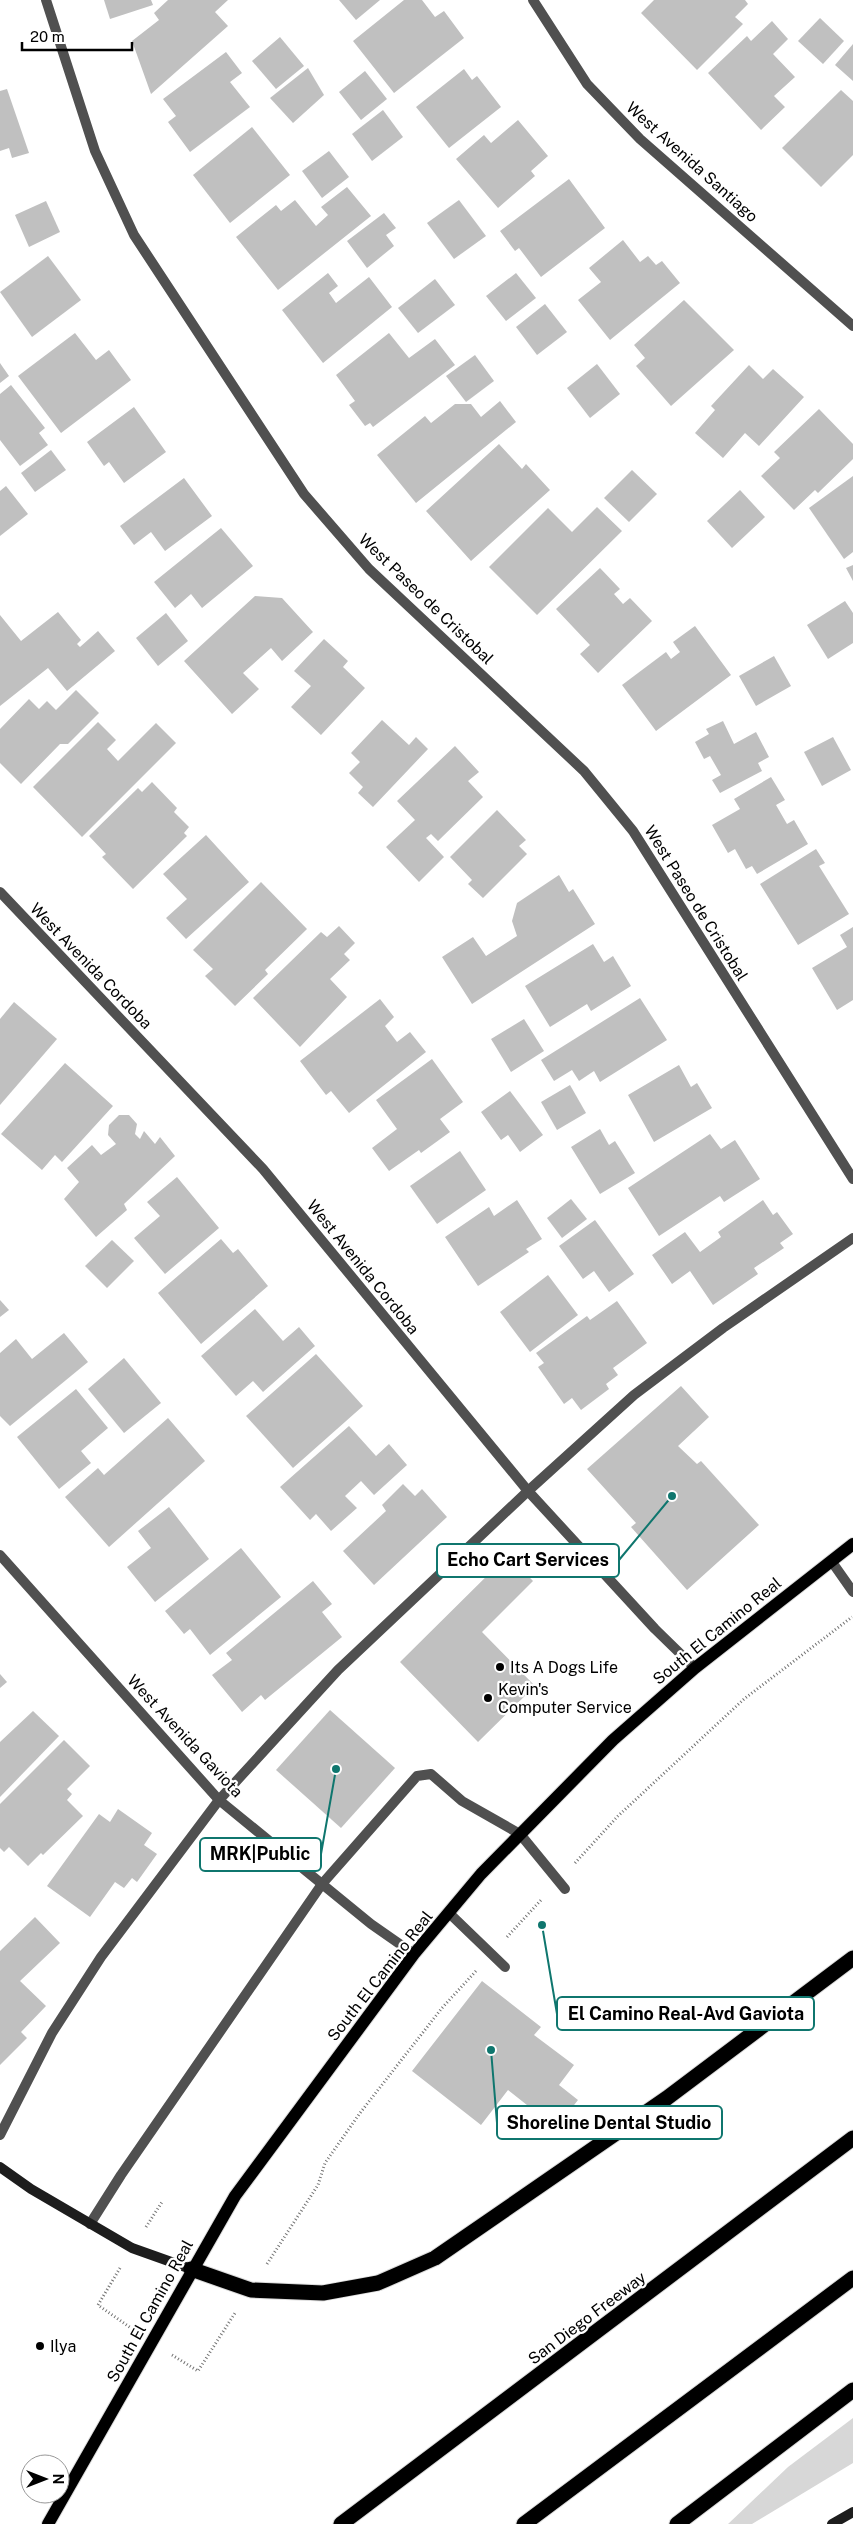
<svg xmlns="http://www.w3.org/2000/svg" width="853" height="2524" viewBox="0 0 853 2524" font-family="'Public Sans',sans-serif">
	<style>
		.green { fill: #d7d7d7 }
		.building { fill: #c0c0c0 }
		.lines { fill: none; stroke-linecap: round; stroke-linejoin: round }
		.primary-casing { stroke: #dbdbdb; stroke-width: 14 }
		.highway-casing { stroke: #dbdbdb; stroke-width: 17 }
		.path { stroke: #727272; stroke-width: 3; stroke-dasharray: 1 2.5; stroke-linecap: butt }
		.lane { stroke: #505050; stroke-width: 10 }
		.street { stroke: #505050; stroke-width: 10 }
		.secondary { stroke: #1d1d1d; stroke-width: 10 }
		.primary { stroke: #000; stroke-width: 12 }
		.highway { stroke: #000; stroke-width: 15 }
		.poi-dot { fill: #000; stroke: #fff; stroke-width: 2 }
		.labels { text-anchor: middle; dominant-baseline: central; stroke-width: 4.5; stroke-linejoin: round; paint-order: stroke }
		.street-label { font-size: 16px; fill: #000; stroke: #fff }
		.poi-label { font-size: 16px; fill: #000; stroke: #fff; text-anchor: start }
		.leader { fill: none; stroke: #0f766e; stroke-width: 2 }
		.callout-dot { fill: #0f766e; stroke: #fff; stroke-width: 2 }
		.callout { fill: #fff; stroke: #0f766e; stroke-width: 2 }
		.callout-label { font-size: 18px; text-anchor: middle; font-weight: bold; fill: #000 }
	</style>
	<rect width="100%" height="100%" fill="#fff"/>
	<polygon class="green" points="853,2418 853,2463 752,2524 728,2524 788,2467"/>
	<g class="building">
		<polygon points="104,0 151,0 153,5 110,19"/>
		<polygon points="168,0 228,0 215,12 228,26 151,94 132,41 159,20 154,13"/>
		<polygon points="339,0 380,0 356,20"/>
		<polygon points="404,0 422,0 435,17 444,11 464,38 394,93 353,41"/>
		<polygon points="654,0 745,0 748,4 735,17 743,24 697,70 641,13"/>
		<polygon points="820,18 844,41 823,64 798,41"/>
		<polygon points="772,21 788,39 773,54 795,77 774,96 785,107 761,130 708,73 747,36 751,41"/>
		<polygon points="280,37 304,66 276,89 252,61"/>
		<polygon points="853,44 853,81 835,65"/>
		<polygon points="226,52 242,73 230,82 250,107 190,152 168,122 176,116 163,99"/>
		<polygon points="308,68 324,95 293,123 270,98"/>
		<polygon points="464,69 472,80 477,76 501,107 449,148 416,107"/>
		<polygon points="365,71 387,99 361,120 339,92"/>
		<polygon points="7,89 29,153 12,158 9,148 0,151 0,91"/>
		<polygon points="841,90 853,101 853,155 821,187 782,148"/>
		<polygon points="383,110 403,137 372,161 352,134"/>
		<polygon points="518,120 548,156 531,171 535,176 498,208 456,159 484,135 491,143"/>
		<polygon points="252,127 290,175 230,223 193,175"/>
		<polygon points="329,151 349,177 322,198 302,171"/>
		<polygon points="569,179 605,228 541,277 519,248 515,251 500,231"/>
		<polygon points="347,187 371,216 278,290 236,237 276,205 281,211 295,200 316,226 328,215 321,207"/>
		<polygon points="459,200 486,236 454,259 427,223"/>
		<polygon points="46,201 60,232 29,247 15,215"/>
		<polygon points="384,213 396,228 386,235 394,246 367,268 347,241"/>
		<polygon points="623,240 640,262 648,256 656,265 662,261 680,283 610,340 578,300 601,282 589,268"/>
		<polygon points="48,256 81,300 32,337 0,292"/>
		<polygon points="328,273 338,286 329,293 336,303 369,277 392,307 323,363 282,310"/>
		<polygon points="516,273 536,298 506,321 486,296"/>
		<polygon points="435,279 455,305 418,333 398,308"/>
		<polygon points="684,300 734,350 671,406 636,366 645,358 634,345"/>
		<polygon points="545,304 567,332 537,355 516,327"/>
		<polygon points="75,333 96,360 109,350 131,380 61,433 18,376"/>
		<polygon points="389,333 409,358 435,339 455,365 373,427 370,423 365,426 349,405 355,401 336,375"/>
		<polygon points="475,355 494,381 466,402 446,376"/>
		<polygon points="0,363 9,376 0,383"/>
		<polygon points="597,364 620,394 590,418 567,388"/>
		<polygon points="749,365 763,379 773,369 804,397 759,446 745,433 723,458 695,433 715,410 711,406"/>
		<polygon points="11,385 45,428 39,433 48,445 20,466 0,440 0,394"/>
		<polygon points="500,401 516,422 416,503 377,455 425,416 431,423 455,404 471,404 481,417"/>
		<polygon points="134,407 166,452 124,483 109,462 104,466 87,442"/>
		<polygon points="819,409 853,444 853,459 818,493 815,490 794,510 761,476 780,458 774,452"/>
		<polygon points="499,444 522,469 526,464 550,490 471,561 426,511"/>
		<polygon points="51,450 66,470 35,492 21,473"/>
		<polygon points="632,470 657,494 629,522 604,498"/>
		<polygon points="853,476 853,552 844,559 809,508"/>
		<polygon points="184,478 212,516 165,551 151,532 134,545 120,526"/>
		<polygon points="6,486 28,514 0,536 0,491"/>
		<polygon points="740,490 765,517 732,548 707,521"/>
		<polygon points="597,507 622,531 537,615 489,567 548,508 572,532"/>
		<polygon points="221,528 253,566 202,608 191,594 175,608 154,582"/>
		<polygon points="853,565 853,581 846,568"/>
		<polygon points="600,568 620,589 614,594 623,604 630,598 652,621 598,673 580,654 590,645 556,609"/>
		<polygon points="255,596 282,598 313,632 282,661 271,648 243,673 259,689 232,714 184,661"/>
		<polygon points="845,601 853,613 853,643 828,659 807,625"/>
		<polygon points="58,612 81,640 77,644 80,647 98,631 115,651 67,691 48,668 0,706 0,615 21,641"/>
		<polygon points="166,613 188,641 158,666 136,638"/>
		<polygon points="695,626 731,675 656,731 622,685 666,652 671,659 680,652 673,642"/>
		<polygon points="324,639 348,661 343,667 365,688 321,735 291,707 311,686 294,671"/>
		<polygon points="774,656 791,686 756,706 739,676"/>
		<polygon points="76,690 99,713 68,744 60,744 21,784 0,763 0,729 29,699 39,709 47,701 56,710"/>
		<polygon points="382,720 409,745 416,737 428,749 373,807 358,793 363,787 349,773 360,762 351,753"/>
		<polygon points="723,721 734,744 756,732 769,757 758,763 762,771 720,793 712,780 721,775 710,756 704,759 695,742 709,734 706,729"/>
		<polygon points="98,722 116,740 107,749 118,761 156,723 176,743 82,837 33,787"/>
		<polygon points="833,737 851,770 822,786 804,752"/>
		<polygon points="455,746 479,772 468,781 483,797 438,841 431,834 426,838 444,857 419,882 386,847 415,820 397,801"/>
		<polygon points="771,777 785,800 776,805 787,824 794,820 808,844 757,874 752,866 746,869 735,849 728,853 712,825 740,809 734,799"/>
		<polygon points="152,782 177,808 174,812 189,827 184,833 187,836 133,889 102,857 106,854 89,836 138,788 142,792"/>
		<polygon points="497,810 526,840 519,846 527,854 483,898 468,884 472,880 450,857"/>
		<polygon points="206,835 249,882 186,939 166,918 187,899 163,874"/>
		<polygon points="816,849 825,863 819,866 849,914 798,945 760,884"/>
		<polygon points="559,875 569,892 573,889 595,924 472,1004 442,957 473,937 486,956 517,936 512,921 517,903"/>
		<polygon points="261,882 307,929 265,970 268,974 235,1006 205,976 213,969 193,950"/>
		<polygon points="339,926 355,943 344,954 350,960 330,979 347,997 300,1047 253,998 321,932 327,937"/>
		<polygon points="853,927 853,1000 837,1010 812,968 847,947 840,935"/>
		<polygon points="593,944 604,962 613,956 631,986 591,1011 587,1004 550,1027 525,986"/>
		<polygon points="640,998 667,1040 600,1082 594,1071 579,1081 572,1070 554,1081 541,1060"/>
		<polygon points="380,999 394,1017 385,1026 397,1042 410,1032 426,1052 349,1113 331,1091 326,1095 300,1061"/>
		<polygon points="14,1002 57,1039 0,1105 0,1019"/>
		<polygon points="524,1019 544,1051 511,1072 491,1039"/>
		<polygon points="432,1059 463,1102 440,1119 450,1132 421,1153 419,1150 389,1171 372,1148 397,1129 376,1100"/>
		<polygon points="65,1063 113,1106 62,1162 55,1155 42,1170 1,1134"/>
		<polygon points="679,1065 691,1087 697,1083 712,1108 654,1142 628,1095"/>
		<polygon points="570,1085 586,1113 557,1130 541,1102"/>
		<polygon points="510,1091 543,1135 520,1152 508,1135 501,1140 481,1112"/>
		<polygon points="119,1115 129,1115 137,1124 135,1134 140,1139 144,1131 155,1144 160,1137 175,1156 124,1204 127,1210 96,1237 64,1199 79,1182 67,1168 92,1145 101,1155 116,1144 108,1135 109,1125"/>
		<polygon points="600,1129 609,1145 615,1141 635,1173 600,1194 571,1147"/>
		<polygon points="710,1134 721,1149 735,1140 760,1179 724,1202 720,1196 659,1236 628,1188"/>
		<polygon points="460,1151 486,1190 437,1224 410,1186"/>
		<polygon points="177,1177 219,1228 165,1274 134,1238 160,1216 147,1202"/>
		<polygon points="571,1199 587,1219 562,1238 547,1218"/>
		<polygon points="517,1200 542,1239 526,1249 529,1252 478,1286 445,1237 489,1207 494,1216"/>
		<polygon points="763,1200 773,1215 777,1212 793,1234 780,1243 784,1248 754,1268 758,1274 713,1305 690,1271 672,1284 652,1255 685,1232 700,1252 721,1237 718,1232"/>
		<polygon points="595,1220 634,1274 609,1292 594,1271 583,1279 559,1246"/>
		<polygon points="221,1239 233,1253 238,1249 268,1286 201,1344 158,1293"/>
		<polygon points="112,1240 134,1261 107,1288 85,1266"/>
		<polygon points="548,1275 578,1315 530,1352 500,1312"/>
		<polygon points="0,1300 9,1310 0,1317"/>
		<polygon points="617,1301 647,1343 613,1368 618,1375 606,1384 609,1389 581,1410 572,1398 564,1404 538,1367 544,1363 536,1353 587,1316 590,1320"/>
		<polygon points="255,1309 283,1341 299,1327 315,1346 263,1392 253,1381 236,1396 201,1356"/>
		<polygon points="64,1333 88,1362 10,1426 0,1416 0,1353 16,1339 32,1359"/>
		<polygon points="316,1354 363,1406 293,1468 246,1416"/>
		<polygon points="124,1358 161,1403 124,1433 88,1389"/>
		<polygon points="681,1386 709,1417 678,1446 697,1464 701,1461 759,1525 687,1590 631,1527 636,1523 587,1469"/>
		<polygon points="76,1389 108,1428 81,1451 91,1463 59,1489 17,1437"/>
		<polygon points="168,1418 205,1461 109,1547 65,1497 98,1468 104,1475"/>
		<polygon points="349,1426 376,1456 389,1444 407,1465 374,1495 361,1481 345,1496 357,1508 331,1531 316,1514 310,1520 280,1487"/>
		<polygon points="403,1484 415,1496 422,1489 447,1517 374,1585 343,1551 386,1511 382,1505"/>
		<polygon points="169,1507 209,1559 155,1602 127,1567 151,1548 138,1531"/>
		<polygon points="241,1548 281,1597 210,1655 190,1629 184,1634 165,1611"/>
		<polygon points="508,1555 533,1581 482,1632 535,1686 478,1742 400,1662"/>
		<polygon points="313,1581 332,1604 322,1612 342,1637 265,1700 261,1695 242,1712 212,1675 232,1660 226,1653"/>
		<polygon points="0,1674 7,1682 0,1688"/>
		<polygon points="330,1710 395,1768 341,1828 276,1770"/>
		<polygon points="33,1711 59,1736 0,1797 0,1742"/>
		<polygon points="64,1740 90,1766 67,1789 72,1794 67,1800 83,1816 43,1855 41,1853 28,1866 9,1847 4,1852 0,1848 0,1804"/>
		<polygon points="118,1809 152,1833 144,1845 157,1854 137,1882 132,1878 124,1888 115,1882 90,1917 47,1886 99,1814 110,1822"/>
		<polygon points="35,1917 60,1943 20,1981 46,2006 21,2032 27,2038 0,2065 0,1951"/>
		<polygon points="482,1981 541,2027 534,2035 574,2065 559,2085 578,2100 556,2128 508,2090 481,2125 412,2071"/>
	</g>
	<g class="lines">
		<defs>
			<polyline id="primary" points="48,2524 235,2196 414,1954 481,1874 613,1740 695,1668 853,1544"/>
			<g id="highway">
				<polyline points="191,2269 251,2290 323,2293 378,2283 435,2258 667,2098 853,1958"/>
				<polyline points="341,2524 853,2138"/>
				<polyline points="524,2524 853,2278"/>
				<polyline points="677,2524 853,2390"/>
			</g>
		</defs>
		<use href="#primary" class="primary-casing"/>
		<use href="#highway" class="highway-casing"/>
		<g class="path">
			<polyline points="575,1863 618,1816 744,1699 852,1617"/>
			<polyline points="507,1937 542,1899"/>
			<polyline points="146,2227 162,2202"/>
			<polyline points="267,2264 318,2185 325,2163 360,2113 442,2008 476,1971"/>
			<polyline points="120,2268 98,2305 131,2328"/>
			<polyline points="172,2355 198,2371 235,2313"/>
		</g>
		<g class="lane">
			<polyline points="832,1562 853,1592"/>
			<polyline points="449,1913 505,1967"/>
			<polyline points="0,2135 52,2033 101,1957 219,1800 338,1670 528,1491 634,1395 723,1328 853,1238"/>
			<polyline points="90,2224 121,2175 322,1884 417,1776 431,1774 462,1801 520,1834 565,1889"/>
		</g>
		<g class="street">
			<polyline points="46,0 95,151 134,235 304,494 369,569 584,771 633,831 853,1179"/>
			<polyline points="533,0 587,84 640,139 853,326"/>
			<polyline points="0,892 263,1169 528,1491 655,1629 695,1668"/>
			<polyline points="0,1555 219,1800 371,1924 414,1954"/>
		</g>
		<g class="secondary">
			<polyline points="0,2167 31,2189 132,2248 191,2269"/>
			<polyline points="832,2524 853,2512"/>
		</g>
		<use href="#primary" class="primary"/>
		<use href="#highway" class="highway"/>
	</g>
	<g class="poi-dot">
		<circle cx="500" cy="1667" r="5"/>
		<circle cx="488" cy="1698" r="5"/>
		<circle cx="40" cy="2346" r="5"/>
	</g>
	<g class="labels">
		<g class="street-label">
			<text transform="translate(692 162) rotate(42)">West Avenida Santiago</text>
			<text transform="translate(426 599) rotate(44)">West Paseo de Cristobal</text>
			<text transform="translate(696 903) rotate(58)">West Paseo de Cristobal</text>
			<text transform="translate(91 966) rotate(46)">West Avenida Cordoba</text>
			<text transform="translate(363 1267) rotate(51)">West Avenida Cordoba</text>
			<text transform="translate(717 1631) rotate(-39)">South El Camino Real</text>
			<text transform="translate(185 1736) rotate(47)">West Avenida Gaviota</text>
			<text transform="translate(380 1976) rotate(-52)">South El Camino Real</text>
			<text transform="translate(150 2311) rotate(-61)">South El Camino Real</text>
			<text transform="translate(587 2318) rotate(-37)">San Diego Freeway</text>
		</g>
		<g class="poi-label">
			<text x="510" y="1667">Its A Dogs Life</text>
			<text x="498" y="1689">Kevin's<tspan x="498" dy="18">Computer Service</tspan></text>
			<text x="50" y="2346">Ilya</text>
		</g>
	</g>
	<path class="leader" d="M672 1496L619 1560M336 1769L321 1854M542 1925L557 2014M491 2050L497 2123"/>
	<g class="callout-dot">
		<circle cx="672" cy="1496" r="5"/>
		<circle cx="336" cy="1769" r="5"/>
		<circle cx="542" cy="1925" r="5"/>
		<circle cx="491" cy="2050" r="5"/>
	</g>
	<g class="callout">
		<rect x="437" y="1544" width="182" height="33" rx="5"/>
		<rect x="200" y="1838" width="121" height="33" rx="5"/>
		<rect x="557" y="1997" width="257" height="33" rx="5"/>
		<rect x="497" y="2106" width="225" height="33" rx="5"/>
	</g>
	<g class="callout-label">
		<text x="528" y="1566">Echo Cart Services</text>
		<text x="260" y="1860">MRK|Public</text>
		<text x="686" y="2020">El Camino Real-Avd Gaviota</text>
		<text x="609" y="2129">Shoreline Dental Studio</text>
	</g>
	<g transform="translate(45 2479) rotate(90)"><circle r="24" fill="#ffffff" stroke="#999999"/>
	<path d="M0-4L9 19L0 12L-9 19Z" fill="#000000"/>
	<text y="-8" font-size="14" font-weight="bold" text-anchor="middle" fill="#000000">N</text>
	</g>
	<path d="M22 42v8h110v-8" fill="none" stroke="#000000" stroke-width="2.5"/>
	<text x="30" y="42" font-size="15" fill="#000000" stroke="#ffffff" stroke-width="4" paint-order="stroke">20 m</text>
</svg>
